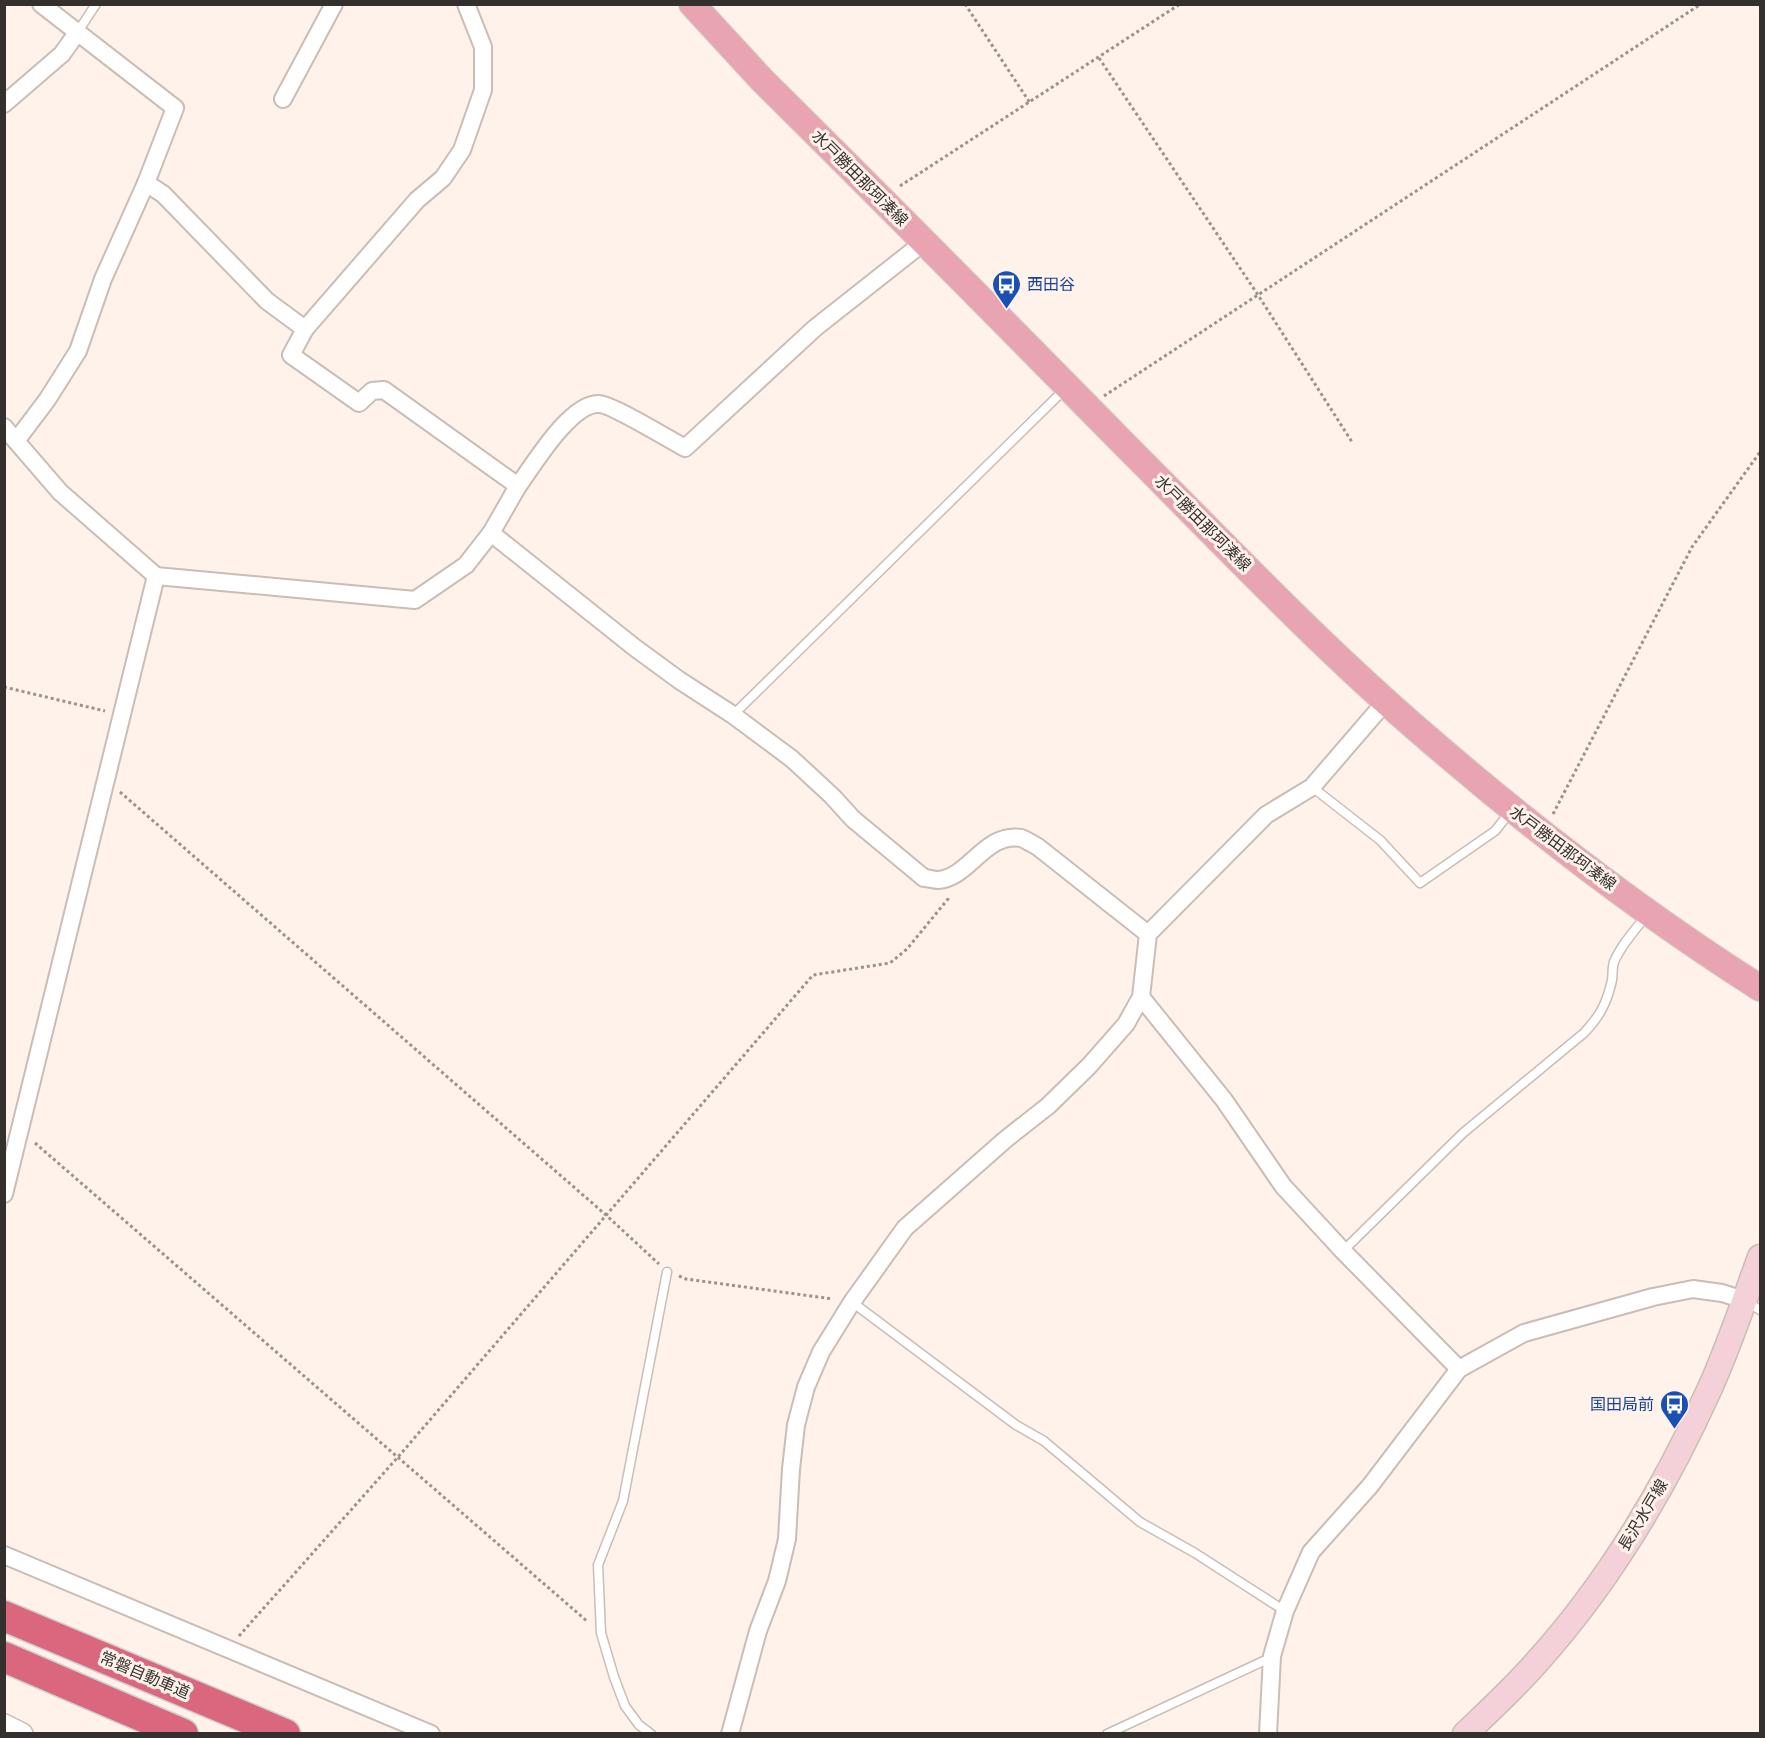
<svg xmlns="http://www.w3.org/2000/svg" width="1765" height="1738" viewBox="0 0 1765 1738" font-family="Figtree,'Noto Sans JP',sans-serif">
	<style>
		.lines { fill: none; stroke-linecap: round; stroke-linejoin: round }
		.service-casing { stroke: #c9bdb6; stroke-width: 11 }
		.minor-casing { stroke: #c9bdb6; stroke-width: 20 }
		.tertiary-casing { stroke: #c9bdb6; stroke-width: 24 }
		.secondary-casing { stroke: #c9bdb6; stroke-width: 27 }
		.primary-casing { stroke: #d2d1d1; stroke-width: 28 }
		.motorway-casing { stroke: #d2d1d1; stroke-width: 33 }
		.path { stroke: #9a928c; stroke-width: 3; stroke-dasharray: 3 3; stroke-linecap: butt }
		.service { stroke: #fff; stroke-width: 8 }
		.minor { stroke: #fff; stroke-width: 16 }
		.tertiary { stroke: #fff; stroke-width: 21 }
		.secondary { stroke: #f4d1d8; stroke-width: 24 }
		.primary { stroke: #e9a4b2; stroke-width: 26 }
		.motorway { stroke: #db677e; stroke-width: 30 }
		.labels { text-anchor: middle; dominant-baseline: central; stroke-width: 6; stroke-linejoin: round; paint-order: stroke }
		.street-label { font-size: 16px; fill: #34302d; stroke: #fef2ea }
		.transit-label { font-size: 16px; fill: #164399; stroke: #fef2ea; text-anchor: start }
	</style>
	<rect width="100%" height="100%" fill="#fef2ea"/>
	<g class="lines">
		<defs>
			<g id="service">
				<polyline points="77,33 96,4"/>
				<polyline points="733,715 1065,389"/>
				<polyline points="1312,787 1380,840 1420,883 1495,831 1510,812"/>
				<path d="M1343,1251L1463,1133L1584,1033C1600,1016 1607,1003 1612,980C1613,974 1612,967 1614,962C1621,945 1635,930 1646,916"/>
				<polyline points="852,1302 1016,1425 1044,1441 1140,1522 1195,1553 1285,1611"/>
				<polyline points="1747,1302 1760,1310"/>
				<polyline points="651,1734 639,1725 625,1706 614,1677 601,1633 598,1565 623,1501 667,1272"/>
				<polyline points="1107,1734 1272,1657"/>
			</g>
			<g id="minor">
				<polyline points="41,4 175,108 146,183"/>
				<path d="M466,4L483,47V90L462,150L443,178L417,200L305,329L291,355L359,403L372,391L384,390L518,486C534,464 570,404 598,404C610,403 670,440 685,448L815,328L924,242"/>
				<polyline points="283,99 334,4"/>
				<polyline points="4,104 62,54 77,33"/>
				<polyline points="4,427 60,492 156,576 415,600 466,565 491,533 518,486"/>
				<polyline points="16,441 47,400 78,351 103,279 146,183 163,194 267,301 305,329"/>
				<path d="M491,533L634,647L679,680L733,715L792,759L832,796L853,819L924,878C928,878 934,880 938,880C969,878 985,832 1021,838C1026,840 1033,844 1038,847L1148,934"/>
				<polyline points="1141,997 1224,1100 1283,1186 1343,1251 1459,1369"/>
				<polyline points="4,1194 156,576"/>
				<polyline points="4,1555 431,1734"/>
				<polyline points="730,1734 758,1631 777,1581 787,1539 791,1469 796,1425 806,1387 821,1352 852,1302 905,1228 1006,1139 1048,1106 1089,1066 1126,1024 1141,997 1148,934 1266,815 1312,787 1386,701"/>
				<polyline points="1268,1734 1272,1656 1285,1611 1311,1552 1370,1486 1459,1369 1524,1333 1653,1297 1693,1289 1722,1293 1744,1300"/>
			</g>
			<polyline id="tertiary" points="4,1725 22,1734"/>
			<path id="secondary" d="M1465,1734C1489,1711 1514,1688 1536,1663C1609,1582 1665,1488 1710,1388C1729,1346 1744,1301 1760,1257"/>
			<path id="primary" d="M692,4L762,80C884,201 1005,323 1126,446C1224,544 1319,645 1424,735C1530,827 1642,913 1760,988"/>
			<g id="motorway">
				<polyline points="4,1616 285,1734"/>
				<polyline points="4,1657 183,1734"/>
			</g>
		</defs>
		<use href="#service" class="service-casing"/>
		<use href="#minor" class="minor-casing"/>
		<use href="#tertiary" class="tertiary-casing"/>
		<use href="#secondary" class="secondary-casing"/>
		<use href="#primary" class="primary-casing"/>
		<use href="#motorway" class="motorway-casing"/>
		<g class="path">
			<polyline points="965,4 1030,103"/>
			<polyline points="1099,58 1258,295 1352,442"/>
			<polyline points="900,186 1180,4"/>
			<polyline points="1104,396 1701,4"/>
			<polyline points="4,687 105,711"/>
			<polyline points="120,792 606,1215 659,1264"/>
			<polyline points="1553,814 1692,547 1760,452"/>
			<polyline points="35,1143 588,1622"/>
			<polyline points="679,1276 686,1279 833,1299"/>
			<polyline points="239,1636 398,1457 813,975 890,963 907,949 948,899 949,896"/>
		</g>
		<use href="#service" class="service"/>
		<use href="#minor" class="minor"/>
		<use href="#tertiary" class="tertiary"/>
		<use href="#secondary" class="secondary"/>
		<use href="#primary" class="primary"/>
		<use href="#motorway" class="motorway"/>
	</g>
	<defs>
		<symbol id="bus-pin" viewBox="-11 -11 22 30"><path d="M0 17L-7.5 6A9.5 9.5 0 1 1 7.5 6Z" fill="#1a4fb4" stroke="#fef2ea"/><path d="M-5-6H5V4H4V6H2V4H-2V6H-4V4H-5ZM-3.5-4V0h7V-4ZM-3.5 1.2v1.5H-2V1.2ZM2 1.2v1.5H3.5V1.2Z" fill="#fff"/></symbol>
	</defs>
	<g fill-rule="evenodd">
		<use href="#bus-pin" x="990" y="268" width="33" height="45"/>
		<use href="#bus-pin" x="1658" y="1388" width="33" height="45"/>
	</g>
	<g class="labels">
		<g class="street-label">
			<text transform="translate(860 178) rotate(45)">水戸勝田那珂湊線</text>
			<text transform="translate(1203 523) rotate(45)">水戸勝田那珂湊線</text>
			<text transform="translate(1563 848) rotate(37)">水戸勝田那珂湊線</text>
			<text transform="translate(1643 1515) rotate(-59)">長沢水戸線</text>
			<text transform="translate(145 1675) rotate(23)">常磐自動車道</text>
		</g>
		<g class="transit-label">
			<text x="1027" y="284">西田谷</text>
			<text x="1654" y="1404" text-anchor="end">国田局前</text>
		</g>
	</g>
	<rect width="1765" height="1738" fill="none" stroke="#34302d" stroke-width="12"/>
</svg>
